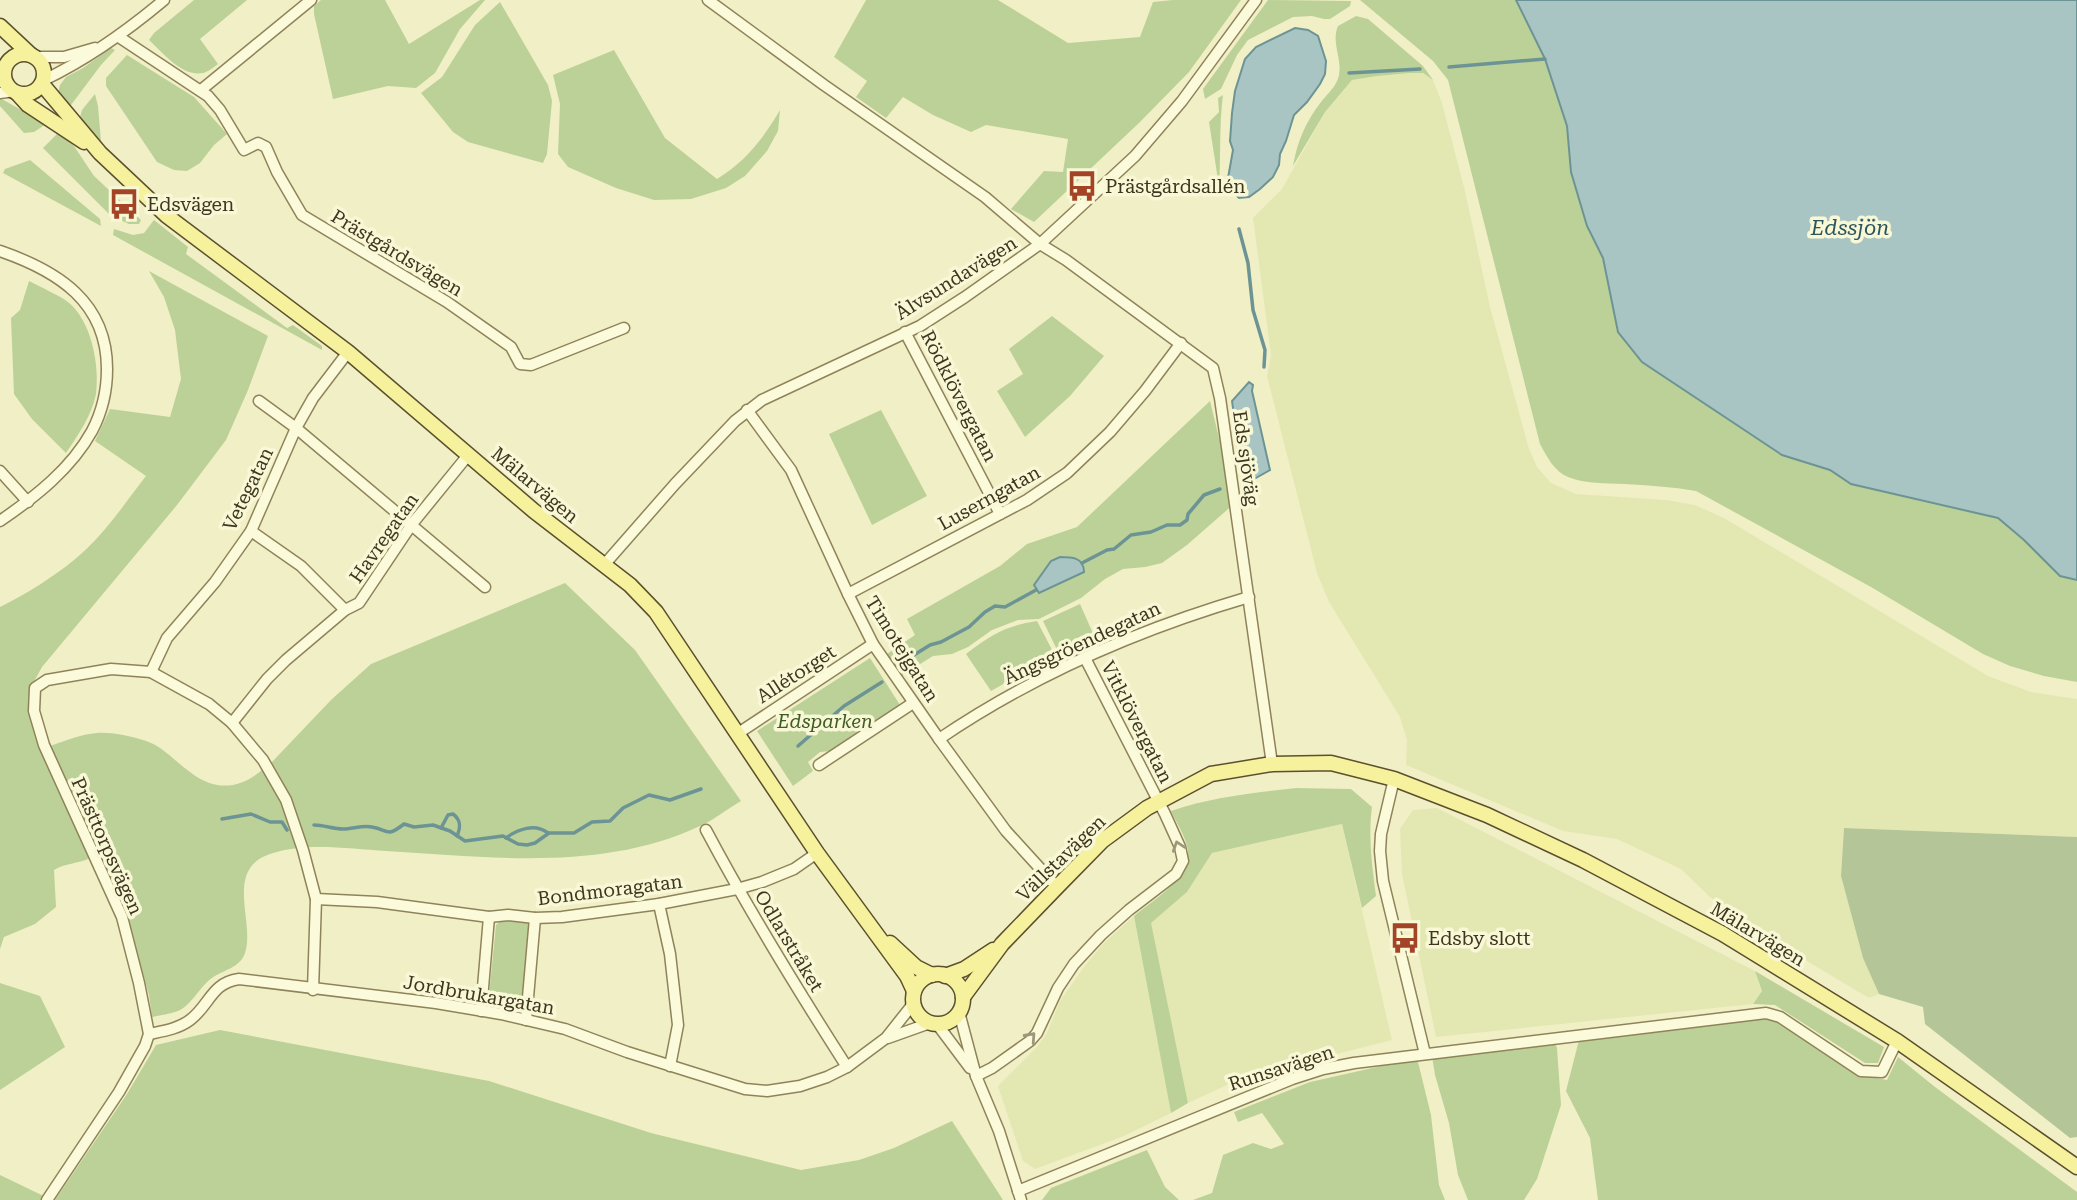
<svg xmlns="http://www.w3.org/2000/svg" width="2077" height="1200" viewBox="0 0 2077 1200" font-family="'Roboto Serif',serif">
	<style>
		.farmland { fill: #e3e8b3 }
		.green { fill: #bcd198 }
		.cemetery { fill: #b4c598 }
		.water { fill: #a8c5c4; stroke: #6d9494; stroke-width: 2 }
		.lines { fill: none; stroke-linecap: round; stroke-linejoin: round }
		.stream { stroke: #6d9494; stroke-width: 3.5 }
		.minor-casing { stroke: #8f835a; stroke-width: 13 }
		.major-casing { stroke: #5c4f2e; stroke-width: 17 }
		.minor { stroke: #fbfada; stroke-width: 10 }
		.major { stroke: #f6f19c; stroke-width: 14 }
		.oneway { stroke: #9c987c }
		.labels { text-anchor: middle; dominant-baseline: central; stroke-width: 7; stroke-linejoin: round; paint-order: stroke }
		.poi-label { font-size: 19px; fill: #3e361f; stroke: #f8f7d6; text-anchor: start }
		.street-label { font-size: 19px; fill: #3e361f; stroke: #f8f7d6 }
		.park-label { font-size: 19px; font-style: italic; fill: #3f5c24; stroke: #f8f7d6 }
		.water-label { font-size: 21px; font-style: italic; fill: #2d555e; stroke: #f8f7d6 }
	</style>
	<rect width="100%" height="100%" fill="#f1efc6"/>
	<g class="farmland">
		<polygon points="1410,73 1423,73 1433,80 1442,103 1465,191 1490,307 1529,449 1537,467 1551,483 1576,494 1666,500 1695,505 1724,518 1988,676 2031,692 2077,699 2077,837 1844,828 1841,876 1863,958 1879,994 1869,998 1748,926 1710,897 1681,869 1617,839 1563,831 1406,765 1407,740 1400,717 1329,602 1317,573 1267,376 1271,355 1253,218 1282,189 1325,112 1352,80 1377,76"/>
		<polygon points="1437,808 1755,971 1762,991 1753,1004 1436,1037 1402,874 1400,829 1413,810"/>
		<polygon points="1342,824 1392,1040 1242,1078 1188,1103 1150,923 1187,892 1212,853"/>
		<polygon points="1134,916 1171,1113 1124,1136 1035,1169 1023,1161 998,1086 1037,1047 1047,1033 1060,1001 1084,967 1104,943"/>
	</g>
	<g class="green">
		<path d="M194,0H247L200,39L218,64C214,67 208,72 203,73C182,77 163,53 149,40L154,33Z"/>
		<polygon points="321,0 385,0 409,44 480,0 485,0 460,29 435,73 416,88 388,86 333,99 314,14 314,6"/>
		<polygon points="866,0 998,0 1068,43 1140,37 1153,2 1173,0 1241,0 1189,72 1140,122 1034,222 1011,209 1044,171 1063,172 1068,139 986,125 971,132 933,115 903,97 886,118 856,97 867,81 834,57"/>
		<polygon points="1268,0 1351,1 1350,6 1330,19 1324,19 1312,16 1293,17 1248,40 1237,55 1221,89 1205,99 1203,89"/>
		<path d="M1360,0H1516L1545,59L1567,127L1571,173L1587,226L1603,258L1618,332L1782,455L1830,470L1851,484L1998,518L2024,540L2059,576L2077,580V682L2044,676L2010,666L1983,654L1871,587L1696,491C1672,487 1648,485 1624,484C1606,483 1585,484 1568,477C1554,471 1547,457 1540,444L1448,80L1433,61Z"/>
		<polygon points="500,2 548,85 552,101 547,154 543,163 468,142 453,132 421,93 442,77 475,25"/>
		<path d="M1356,16L1368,19L1423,66L1433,80L1423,73H1410L1377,76L1352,80L1325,112L1293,166C1297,142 1306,121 1321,102C1328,93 1337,86 1339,75C1342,58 1331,42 1338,26Z"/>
		<polygon points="111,48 115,50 101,65 68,109 58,93 60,85 66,77 83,68"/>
		<path d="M614,50L665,138L717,179C747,160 762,140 780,110L778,131L767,151L745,176L726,188L691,199L654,200L616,188L568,167L558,154L560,104L553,75Z"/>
		<polygon points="127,55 194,97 227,134 214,145 200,163 187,171 174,170 157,162 106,86 106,78"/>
		<polygon points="95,94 98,106 101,141 84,125 80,117 82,110"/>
		<path d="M1223,95C1219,125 1221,155 1219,186L1209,122L1219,112L1218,98Z"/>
		<polygon points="0,98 46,124 34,132 24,133 0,106"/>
		<polygon points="58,133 74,146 94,176 141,220 139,224 129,224 111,216 43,148"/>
		<polygon points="30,160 100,219 101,226 3,173 5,169"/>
		<polygon points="154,220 188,247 186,254 287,328 293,325 322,346 322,350 113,235 114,229 133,235 144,233"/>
		<path d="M149,271L268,336L248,390L226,440L177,505L42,667L30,689L29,712L36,736L90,858C78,864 65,863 54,870L56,907L35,924L4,937L0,949V607C26,594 52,578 74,560C103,537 124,504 146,476L95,441L110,409L170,417L181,379L175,330L164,297Z"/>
		<path d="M29,281C42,288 57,294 68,302C91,320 100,365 96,394C92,415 78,435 66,453L32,419L14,394L11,318L20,310Z"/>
		<polygon points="1052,316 1104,356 1070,396 1025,437 997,391 1023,374 1009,349"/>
		<polygon points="1210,401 1235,503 1187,545 1162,563 1145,567 1123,569 1105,579 1081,598 1039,619 1018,620 992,630 968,647 952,654 933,656 901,676 887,654 915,635 907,619 1000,566 1027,544 1077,527"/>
		<polygon points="881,410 927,496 872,525 829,434"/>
		<path d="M565,583L635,650L741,801C727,809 714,820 700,826C602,872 490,857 386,851C348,849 301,841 265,856C226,873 255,924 245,953C240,968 223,970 212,978C200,986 192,1005 178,1011C170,1014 160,1015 152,1017L149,995L125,910L50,746C65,741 81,734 97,733C113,732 136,737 151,743C165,749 177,763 190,772C215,792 241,789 263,769L278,796L285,795L271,763L331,700L371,664Z"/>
		<polygon points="1080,604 1099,647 1064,664 1043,621"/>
		<path d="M1037,621L1060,665L1026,682L1021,674L991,691L966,654C992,634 1005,626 1037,621Z"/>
		<polygon points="870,658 900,705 831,751 820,752 808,762 813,771 793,786 757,731"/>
		<path d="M1296,788L1351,789L1372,807C1368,837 1372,866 1376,896L1362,908L1342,824L1212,853L1187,892L1151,923L1188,1103L1171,1113L1134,916C1154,899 1195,876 1187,846C1184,834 1176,822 1171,811C1212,797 1254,793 1296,788Z"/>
		<polygon points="503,919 529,920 531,923 520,1013 488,1006 496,925"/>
		<polygon points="1755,971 1884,1047 1878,1063 1865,1063 1775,1005 1753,1004 1762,991"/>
		<polygon points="0,983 40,996 65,1047 0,1090"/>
		<polygon points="1772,1018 1861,1075 1887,1080 1898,1057 1935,1087 2077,1192 2077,1200 1598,1200 1590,1138 1566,1091 1579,1040"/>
		<polygon points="220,1030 489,1081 651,1133 801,1170 859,1160 894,1148 952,1121 1003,1200 55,1200 127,1094 156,1045"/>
		<polygon points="1555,1043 1557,1048 1561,1105 1537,1179 1524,1200 1468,1200 1458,1175 1449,1123 1435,1075 1432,1056"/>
		<polygon points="1417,1058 1431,1115 1439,1185 1445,1200 1193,1200 1212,1193 1223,1155 1253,1143 1271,1149 1284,1144 1262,1113 1238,1122 1234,1112 1310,1082"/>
		<polygon points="1147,1150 1165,1187 1179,1200 1042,1200 1051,1188"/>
		<polygon points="0,1175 52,1200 0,1200"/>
	</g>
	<polygon class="cemetery" points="1844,828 2077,837 2077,1137 2070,1138 1925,1024 1923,1007 1879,994 1863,958 1841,876"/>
	<g class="water">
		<polygon points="1516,0 2077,0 2077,580 2060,576 2024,540 1998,518 1851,484 1830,470 1782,455 1642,362 1618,332 1603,258 1587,226 1571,172 1567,126 1545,59"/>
		<polygon points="1295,28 1308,30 1318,36 1326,61 1325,74 1320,84 1307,102 1294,115 1286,141 1280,154 1279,165 1273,177 1260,189 1249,197 1239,198 1229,188 1228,178 1233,150 1230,141 1232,113 1235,91 1245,59 1256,47"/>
		<path d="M1249,382L1253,385L1252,391L1270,470L1247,483L1244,482C1239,467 1242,461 1240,447C1238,432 1234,417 1232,401Z"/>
		<path d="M1060,557C1071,557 1084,557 1084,572L1039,593L1034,585L1051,561Z"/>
	</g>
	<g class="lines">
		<g class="stream">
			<polyline points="1449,67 1545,59"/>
			<polyline points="1349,73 1420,69"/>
			<polyline points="1239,229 1248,263 1253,310 1265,350 1264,367"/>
			<polyline points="1082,563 1107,550 1114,549 1131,535 1151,532 1167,525 1180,525 1187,520 1188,514 1204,495 1220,489"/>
			<polyline points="898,665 930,645 941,642 969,627 985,612 995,606 1005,607 1036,590"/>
			<polyline points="798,746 844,706 882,682"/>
			<polyline points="222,819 251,814 270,822 282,822 287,830"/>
			<path d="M314,825C324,825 333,829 343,829C352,829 363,825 372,827C389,830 386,838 404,824L414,827L433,825L450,831L465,841L503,836L518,844L527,845L535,843L549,833H574L592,822L610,821L623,808L649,795L670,800L701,789"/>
			<path d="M441,828L448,815L453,814C461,820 461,827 457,836"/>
			<path d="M506,838C518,829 535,823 548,833"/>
		</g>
		<defs>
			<g id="minor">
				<polyline points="708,0 824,85 985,197 1040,244 1066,260 1213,368 1220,398 1272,764"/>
				<polyline points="119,37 208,96 220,110 244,150 258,143 266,147 277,172 302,215 447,302 511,347 520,364 531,365 624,328"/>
				<polyline points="36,57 64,57 95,48"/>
				<polyline points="0,72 5,70"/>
				<path d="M44,80C88,59 127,31 164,0"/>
				<polyline points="201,90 311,0"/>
				<polyline points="0,93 14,91"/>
				<path d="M0,251C58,271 107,302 107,369C107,391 102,412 92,431C71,469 35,497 0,521"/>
				<polyline points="905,332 1000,514"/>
				<polyline points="259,401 296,428 485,587"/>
				<polyline points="747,410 791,470 848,594 873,644 939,739 1006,831 1057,887"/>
				<polyline points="0,471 28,502"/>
				<polyline points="251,531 301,566 345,610"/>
				<polyline points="604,565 675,484 735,421 762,400 920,326 965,297 1040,244 1135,156 1182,101 1256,0"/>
				<polyline points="848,594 1027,500 1067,473 1110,432 1145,391 1181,343"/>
				<polyline points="151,672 167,638 215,582 251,531 296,428 313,398 348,352"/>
				<polyline points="232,723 267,679 286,660 345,610 359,603 412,524 469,454"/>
				<polyline points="737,734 873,644"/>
				<path d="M939,739C1033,675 1140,629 1249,597"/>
				<polyline points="819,765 913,703"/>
				<polyline points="1394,779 1381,834 1380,851 1383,881 1425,1054"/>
				<path d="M706,830C749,911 797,989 847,1067"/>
				<polyline points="316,899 377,902 489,917 508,915 535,918 562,917 659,904 737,889 762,882 794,869 817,853"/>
				<polyline points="659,904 670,954 678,1025 670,1066"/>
				<polyline points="481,1011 489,917"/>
				<polyline points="959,1012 976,1076 999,1131 1021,1200"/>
				<polyline points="526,1020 535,918"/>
				<polyline points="937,1024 970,1068"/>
				<path d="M149,1034C163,1031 178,1029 190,1020C210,1005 211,983 239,979L436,1003L501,1014L565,1029L627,1052L745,1089L767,1091L800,1086L827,1077L847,1067L886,1038L913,1004"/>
				<polyline points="888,1038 930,1023"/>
				<polyline points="976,1076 992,1068 1030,1041 1037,1033 1058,988 1074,964 1101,935 1129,910 1176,874 1183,861 1180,847 1165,814 1085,658"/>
				<polyline points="1018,1191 1292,1079 1323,1069 1354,1063 1766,1013 1780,1017 1861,1071 1882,1072 1897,1041"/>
				<polyline points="47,1200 119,1092 145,1046 149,1034 139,983 122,917 44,745 34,711 35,688 47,680 111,669 151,672 209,704 232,723 263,760 286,800 303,850 316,899 313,990"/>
			</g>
			<g id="major">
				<polyline points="0,26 31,55"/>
				<circle cx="24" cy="74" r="20"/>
				<polyline points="42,84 100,153 167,216 348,352 534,511 630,585 656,612 817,853 907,976 914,991"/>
				<polyline points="18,94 28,105 84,142"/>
				<polyline points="890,943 916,967 932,975"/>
				<circle cx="938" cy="999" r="25"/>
				<polyline points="945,976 964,969 993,950"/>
				<polyline points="963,997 1002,944 1057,887 1102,841 1147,808 1211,774 1272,764 1331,763 1394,779 1487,815 1583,860 1723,934 1897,1041 2077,1167"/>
			</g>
		</defs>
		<use href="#minor" class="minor-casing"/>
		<use href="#major" class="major-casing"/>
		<use href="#minor" class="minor"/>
		<use href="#major" class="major"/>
	</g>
	<defs><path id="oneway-chevron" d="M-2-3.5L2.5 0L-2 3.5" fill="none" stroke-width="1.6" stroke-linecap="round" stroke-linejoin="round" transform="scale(1.75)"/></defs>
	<g class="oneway">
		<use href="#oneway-chevron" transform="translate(1178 846) rotate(-109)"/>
		<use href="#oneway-chevron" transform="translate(1031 1037) rotate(-48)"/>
	</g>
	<defs>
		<symbol id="bus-bare" viewBox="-9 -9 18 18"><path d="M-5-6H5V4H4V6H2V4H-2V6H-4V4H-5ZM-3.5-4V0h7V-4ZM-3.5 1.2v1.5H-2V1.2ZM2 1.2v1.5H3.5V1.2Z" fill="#a24425" stroke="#f8f7d6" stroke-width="2.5" paint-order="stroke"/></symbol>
	</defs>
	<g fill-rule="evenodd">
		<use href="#bus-bare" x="1060" y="164" width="44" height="44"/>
		<use href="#bus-bare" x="102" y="182" width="44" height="44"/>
		<use href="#bus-bare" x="1383" y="916" width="44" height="44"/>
	</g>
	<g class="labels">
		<g class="poi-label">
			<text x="1105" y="186">Prästgårdsallén</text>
			<text x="147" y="204">Edsvägen</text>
			<text x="1428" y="938">Edsby slott</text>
		</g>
		<g class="street-label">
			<text transform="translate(397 253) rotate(31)">Prästgårdsvägen</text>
			<text transform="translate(956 278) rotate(-32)">Älvsundavägen</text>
			<text transform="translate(959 396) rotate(63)">Rödklövergatan</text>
			<text transform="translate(1246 458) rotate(82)">Eds sjöväg</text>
			<text transform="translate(535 485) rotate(40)">Mälarvägen</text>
			<text transform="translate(248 489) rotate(-64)">Vetegatan</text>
			<text transform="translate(989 498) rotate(-29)">Luserngatan</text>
			<text transform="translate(384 538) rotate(-55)">Havregatan</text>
			<text transform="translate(1082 643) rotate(-25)">Ängsgröendegatan</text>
			<text transform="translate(902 649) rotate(58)">Timotejgatan</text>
			<text transform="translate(796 674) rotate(-33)">Allétorget</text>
			<text transform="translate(1137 722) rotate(63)">Vitklövergatan</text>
			<text transform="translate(107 846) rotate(66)">Prästtorpsvägen</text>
			<text transform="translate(1061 858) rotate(-44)">Vällstavägen</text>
			<text transform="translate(610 890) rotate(-7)">Bondmoragatan</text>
			<text transform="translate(1758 934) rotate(31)">Mälarvägen</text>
			<text transform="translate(789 941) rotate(59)">Odlarstråket</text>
			<text transform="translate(479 995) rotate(10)">Jordbrukargatan</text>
			<text transform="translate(1281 1068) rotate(-18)">Runsavägen</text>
		</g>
		<g class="park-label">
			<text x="825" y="721">Edsparken</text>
		</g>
		<g class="water-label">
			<text x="1850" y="228">Edssjön</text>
		</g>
	</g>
</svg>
